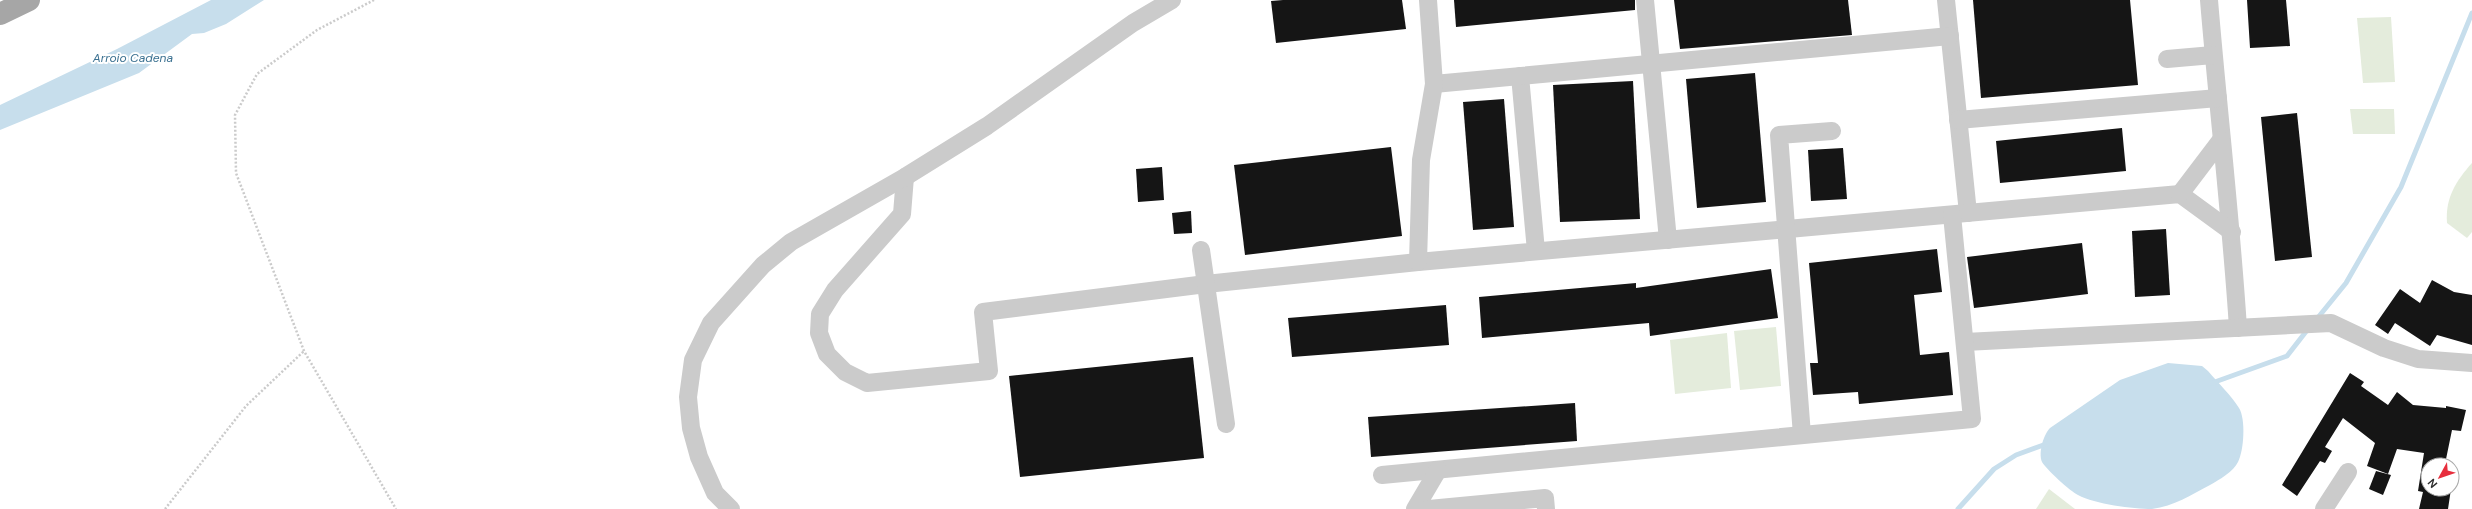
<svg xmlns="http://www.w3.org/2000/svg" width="2472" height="509" viewBox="0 0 2472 509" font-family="'DM Sans',sans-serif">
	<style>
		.green { fill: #e4ecdc }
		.water { fill: #c7deec }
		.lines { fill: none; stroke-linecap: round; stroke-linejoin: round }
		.stream { stroke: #c7deec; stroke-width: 5 }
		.building { fill: #151515 }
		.path { stroke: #cbcbcb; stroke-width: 2.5; stroke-dasharray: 2 2; stroke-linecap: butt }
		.minor { stroke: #cbcbcb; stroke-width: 18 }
		.major { stroke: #a6a6a6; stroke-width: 22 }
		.labels { text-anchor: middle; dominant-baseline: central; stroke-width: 4; stroke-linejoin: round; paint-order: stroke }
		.water-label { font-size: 12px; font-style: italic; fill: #3b7191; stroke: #fff }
	</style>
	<rect width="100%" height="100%" fill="#fff"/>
	<g class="green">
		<polygon points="2391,17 2395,82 2363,83 2357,18"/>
		<polygon points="2350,109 2394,109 2395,134 2353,134"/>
		<path d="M2472,163V232L2467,238L2447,223C2445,198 2456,181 2472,163Z"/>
		<polygon points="1776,327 1781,386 1740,390 1734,331"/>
		<polygon points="1727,333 1731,388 1675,394 1670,340"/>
		<polygon points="2049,489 2075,509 2036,509"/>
	</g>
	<g class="water">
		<polygon points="211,0 264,0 226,24 204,33 192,34 139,73 0,130 0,105 117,49"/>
		<path d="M2168,363L2202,366L2208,371C2218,383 2231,395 2239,408C2246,419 2244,451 2238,462C2234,471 2219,480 2210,485C2191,495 2174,506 2152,509C2133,509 2095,504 2078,495C2070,491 2046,469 2042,462C2038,452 2044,434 2050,428L2120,380Z"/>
	</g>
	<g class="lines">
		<g class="stream">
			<polyline points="2316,320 2346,283 2401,187 2472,13"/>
			<polyline points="2212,383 2287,356 2308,329"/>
			<polyline points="1958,509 1994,469 2016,455 2049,443"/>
		</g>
	</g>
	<g class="building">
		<polygon points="1283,0 1402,0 1406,29 1276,43 1271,1"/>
		<polygon points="1454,0 1635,0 1635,10 1456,27"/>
		<polygon points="1674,0 1848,0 1852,35 1680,49"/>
		<polygon points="1973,0 2130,0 2138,85 1981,98"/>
		<polygon points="2247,0 2286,0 2290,46 2250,48"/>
		<polygon points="1755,73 1766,202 1697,208 1686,79"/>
		<polygon points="1633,81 1640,219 1560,222 1553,85"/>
		<polygon points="1504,99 1514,227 1473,230 1463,102"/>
		<polygon points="2297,113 2312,257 2275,261 2261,117"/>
		<polygon points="2122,128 2126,171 2000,183 1996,141"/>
		<polygon points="1391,147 1402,236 1245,255 1234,165"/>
		<polygon points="1843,148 1847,199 1811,201 1808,150"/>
		<polygon points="1162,167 1164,200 1138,202 1136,169"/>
		<polygon points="1191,211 1192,233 1174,234 1172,213"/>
		<polygon points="2166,229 2170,295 2135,297 2132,231"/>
		<polygon points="2082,243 2088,294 1974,308 1967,257"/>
		<polygon points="1937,249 1942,292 1914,295 1920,355 1949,352 1953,395 1859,404 1858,392 1813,395 1810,363 1818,363 1809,263"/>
		<polygon points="1771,269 1778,318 1650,336 1649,323 1482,338 1479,297 1636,283 1636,288"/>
		<polygon points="2432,280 2454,292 2472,295 2472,345 2437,335 2430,346 2395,323 2388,334 2375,325 2400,289 2420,303"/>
		<polygon points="1446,305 1449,345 1292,357 1288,318"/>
		<polygon points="1193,357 1204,458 1020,477 1009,376"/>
		<polygon points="2350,373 2364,382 2361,386 2388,405 2397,392 2413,405 2446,408 2446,406 2466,410 2461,431 2452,430 2445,464 2449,465 2428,465 2428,489 2451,489 2448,509 2419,509 2423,492 2418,491 2424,453 2397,449 2388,474 2367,466 2375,443 2343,418 2325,447 2332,451 2325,463 2320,461 2297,496 2282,485"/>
		<polygon points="1575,403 1577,441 1371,457 1368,417"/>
		<polygon points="2376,471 2391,475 2383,495 2369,489"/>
	</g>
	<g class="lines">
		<g class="path">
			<polyline points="374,0 317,30 257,74 235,115 236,173 304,351 396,509"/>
			<polyline points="165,509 246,406 304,351"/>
		</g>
		<g class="minor">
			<polyline points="1645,0 1668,240"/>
			<polyline points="1946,0 1968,213"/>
			<path d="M2209,0C2218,109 2231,218 2238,328"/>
			<polyline points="2167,59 2213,55"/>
			<polyline points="1520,76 1536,251"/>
			<polyline points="1434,84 1950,36"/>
			<polyline points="1958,120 2218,98"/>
			<polyline points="905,177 902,214 835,290 820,314 819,333 827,354 845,372 867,383 989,371 983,312 1206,284 1418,262 2180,194 2232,232"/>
			<polyline points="2180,194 2221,140"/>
			<polyline points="1201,250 1226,424"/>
			<polyline points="1418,262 1421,160 1434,84 1428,0"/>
			<polyline points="1965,342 2331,323 2384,348 2418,359 2472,363"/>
			<polyline points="1802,435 1779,135 1832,131"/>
			<polyline points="1382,475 1972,419 1952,215"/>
			<polyline points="731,509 715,493 699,457 691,428 688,397 693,360 711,323 763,265 791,242 905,177 987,126 1133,23 1172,0"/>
			<polyline points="1415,509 1438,470"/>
			<polyline points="1429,509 1545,498 1546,509"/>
			<polyline points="2324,509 2348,472"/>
		</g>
		<polyline class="major" points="0,14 29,0"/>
	</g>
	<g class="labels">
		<g class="water-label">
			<text x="133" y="58">Arroio Cadena</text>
		</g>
	</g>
	<g transform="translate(2440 477) rotate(230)"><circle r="19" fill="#ffffff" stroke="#ababab"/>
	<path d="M0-3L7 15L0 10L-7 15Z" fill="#e72e3d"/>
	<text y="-6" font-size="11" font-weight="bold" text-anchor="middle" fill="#2e2e2e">N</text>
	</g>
</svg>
